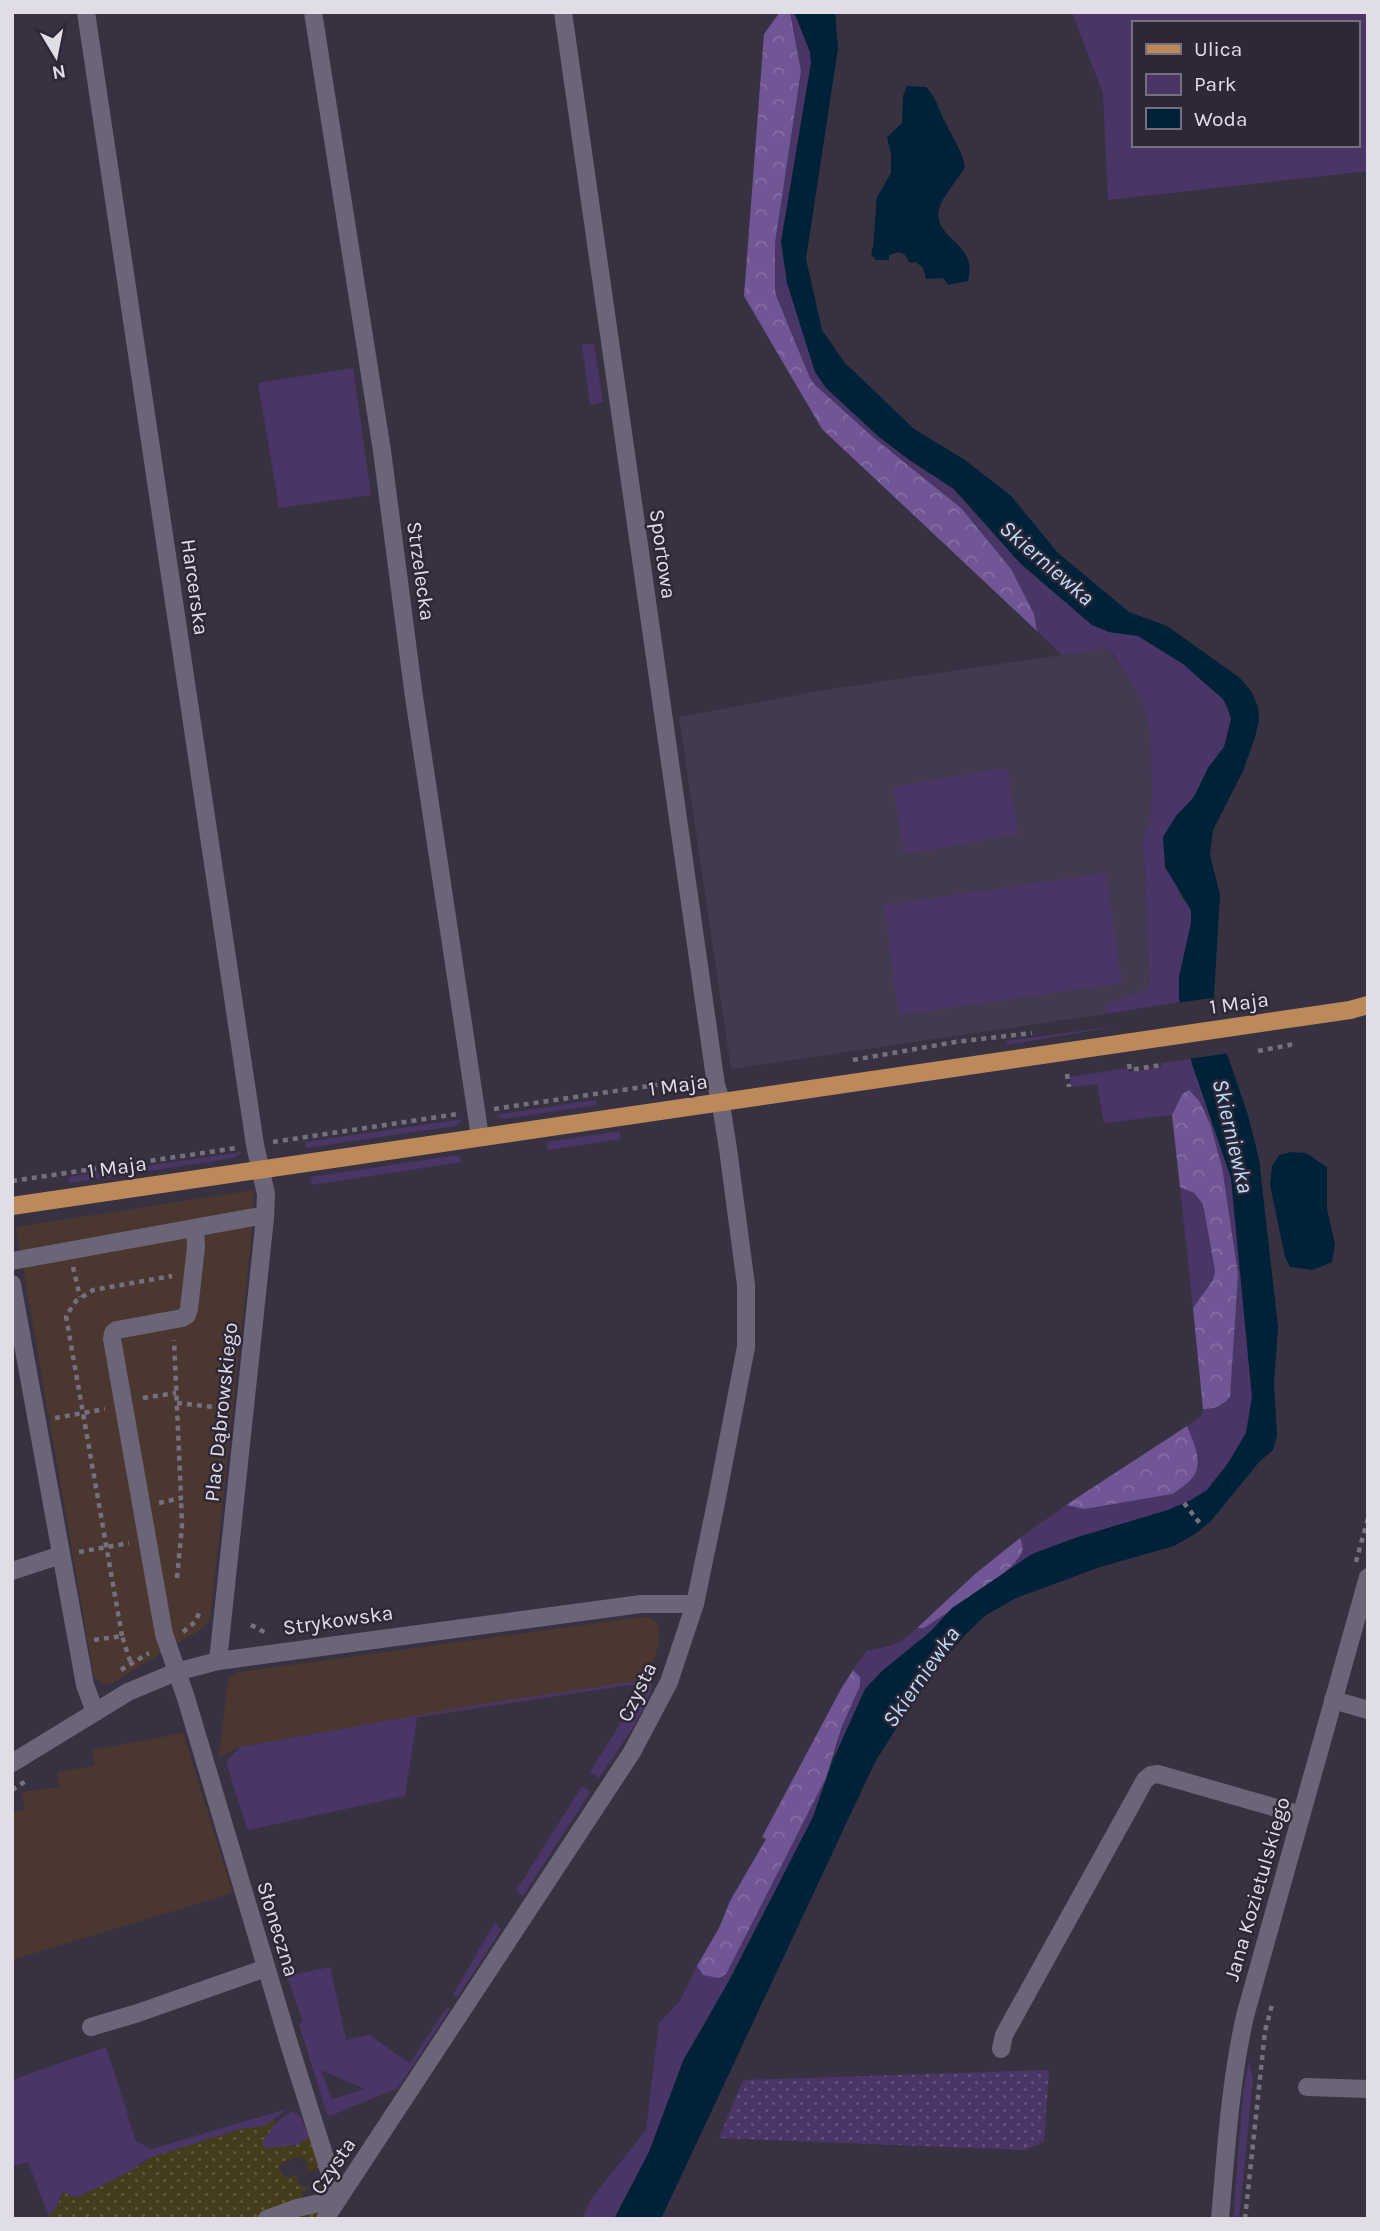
<svg xmlns="http://www.w3.org/2000/svg" width="1380" height="2231" viewBox="0 0 1380 2231" font-family="Karla,sans-serif">
	<style>
		.commercial { fill: #4a3830 }
		.built { fill: #433a50 }
		.green { fill: #4a3567; fill-rule: evenodd }
		.forest { fill: url(#forest-crowns) }
		.sand { fill: url(#sand-dots) }
		.garden { fill: url(#garden-dots) }
		.water { fill: #002239 }
		.pier { fill: #383142 }
		.lines { fill: none; stroke-linecap: round; stroke-linejoin: round }
		.path { stroke: #756f7e; stroke-width: 4.5; stroke-dasharray: 5 5; stroke-linecap: butt }
		.minor { stroke: #6c6578; stroke-width: 18 }
		.major { stroke: #bb895a; stroke-width: 18 }
		.labels { text-anchor: middle; dominant-baseline: central; stroke-width: 5; stroke-linejoin: round; paint-order: stroke }
		.street-label { font-size: 21px; fill: #e0dde7; stroke: #2d2737 }
		.water-label { font-size: 23px; font-style: italic; fill: #bcdffa; stroke: #2d2737 }
	</style>
	<defs>
		<pattern id="forest-crowns" width="20" height="18" patternUnits="userSpaceOnUse" patternTransform="scale(1.75)"><rect width="20" height="18" fill="#705695"/><path d="M2 6a3 3 0 1 1 6 0M12 15a3 3 0 1 1 6 0" fill="none" stroke="#846ea4"/></pattern>
		<pattern id="sand-dots" width="8" height="8" patternUnits="userSpaceOnUse" patternTransform="scale(1.75)"><rect width="8" height="8" fill="#453c1c"/><path d="M2 2h.1M6 6h.1" fill="none" stroke="#60583d" stroke-width="1.8" stroke-linecap="round"/></pattern>
		<pattern id="garden-dots" width="8" height="8" patternUnits="userSpaceOnUse" patternTransform="scale(1.75)"><rect width="8" height="8" fill="#4a3567"/><path d="M2 2h.1M6 6h.1" fill="none" stroke="#64527d" stroke-width="1.8" stroke-linecap="round"/></pattern>
	</defs>
	<rect width="100%" height="100%" fill="#383142"/>
	<g class="commercial">
		<polygon points="254,1190 251,1241 210,1618 203,1628 112,1683 102,1684 95,1678 93,1671 16,1227"/>
		<polygon points="643,1617 651,1618 658,1624 659,1643 648,1682 317,1733 236,1748 219,1758 228,1679 239,1672"/>
		<polygon points="183,1733 233,1893 12,1960 12,1812 25,1809 22,1792 59,1787 57,1772 94,1766 93,1750"/>
	</g>
	<polygon class="built" points="1108,648 1142,701 1151,738 1152,793 1150,818 1143,839 1150,990 1106,1004 1105,1014 731,1069 679,717 825,690"/>
	<g class="green">
		<polygon points="790,12 794,12 810,52 811,63 781,242 787,283 908,459 953,489 1021,564 1092,625 1109,632 1138,636 1183,664 1223,699 1231,719 1224,747 1208,768 1194,797 1176,816 1178,892 1191,910 1191,923 1180,1002 1105,1014 1106,1004 1150,989 1143,839 1150,818 1152,793 1151,738 1142,701 1109,648 1062,655 1037,631 1037,623 874,438 815,385 810,378 777,298 775,290 775,243 801,71"/>
		<path d="M1072,12H1368V171L1108,200L1103,94ZM1133,23H1357V145H1133Z"/>
		<polygon points="582,344 594,344 603,402 590,405"/>
		<polygon points="353,368 371,495 279,508 258,383"/>
		<polygon points="1007,768 1018,834 904,854 893,787"/>
		<polygon points="1106,873 1122,983 899,1015 884,905"/>
		<polygon points="1124,1025 1007,1045 1006,1041"/>
		<path d="M1191,1059L1231,1178L1252,1397L1246,1433L1228,1464L1207,1490L1191,1500L1168,1510L1078,1537L1033,1554L999,1577C1011,1564 1026,1557 1020,1538L1066,1505L1084,1509L1199,1468V1457L1187,1426L1201,1416L1203,1409H1211L1224,1404L1210,1124L1200,1102L1188,1091L1182,1094L1172,1115L1104,1123L1097,1084L1071,1087L1070,1077L1127,1068L1129,1072L1158,1068L1161,1067V1063Z"/>
		<polygon points="596,1100 597,1105 503,1119 494,1115"/>
		<polygon points="463,1119 455,1126 306,1148 305,1142"/>
		<polygon points="620,1131 621,1139 548,1150 546,1142"/>
		<polygon points="242,1152 234,1158 69,1183 68,1177"/>
		<polygon points="458,1155 462,1162 312,1185 311,1177"/>
		<polygon points="1180,1187 1194,1193 1203,1204 1215,1271 1213,1280 1193,1308"/>
		<path d="M952,1608L930,1632L833,1760L842,1726L860,1686V1677L853,1670L867,1650C890,1647 899,1645 917,1628H924Z"/>
		<path d="M643,1680L650,1682L652,1685C651,1705 612,1759 599,1778L590,1772L627,1713L643,1683L417,1717L405,1796L248,1830L226,1762L240,1747L476,1705Z"/>
		<polygon points="826,1778 813,1817 730,1979 683,2061 649,2152 614,2219 582,2219 591,2199 646,2130 659,2023 680,2001 697,1965 703,1975 801,1828"/>
		<polygon points="582,1786 590,1792 523,1896 516,1891"/>
		<polygon points="495,1922 501,1930 457,1998 453,1995"/>
		<path d="M330,1967L346,2040L369,2035L410,2063L447,2007L450,2009L398,2088L330,2116L327,2114L299,2024L303,2022L287,1976ZM321,2070L363,2088L364,2089L332,2099Z"/>
		<polygon points="106,2047 136,2141 151,2149 287,2109 265,2126 241,2129 145,2160 129,2172 76,2198 65,2193 60,2197 57,2207 47,2217 48,2214 28,2162 12,2167 12,2080"/>
		<polygon points="1249,2060 1253,2079 1239,2219 1233,2219 1243,2094"/>
		<path d="M293,2111L301,2117L309,2137L297,2145L267,2148L263,2146L262,2142C269,2130 280,2117 293,2111Z"/>
	</g>
	<g class="forest">
		<polygon points="780,12 790,12 801,71 775,243 775,290 777,298 810,378 815,385 874,438 961,508 1011,569 1034,614 1037,631 822,429 744,296 764,34"/>
		<path d="M1189,1090L1200,1102L1210,1124L1222,1167L1238,1274L1230,1397C1222,1406 1215,1409 1203,1409L1193,1308L1213,1280L1215,1271L1203,1204L1194,1193L1180,1187L1172,1115L1182,1094Z"/>
		<path d="M1187,1426C1200,1458 1208,1473 1172,1494L1084,1509L1066,1505Z"/>
		<path d="M1020,1538C1022,1543 1024,1548 1021,1554C1007,1578 948,1611 924,1628H917L975,1574Z"/>
		<polygon points="853,1670 860,1677 860,1686 842,1726 826,1778 726,1974 719,1978 703,1975 697,1966 719,1928 730,1901 766,1839 762,1837 841,1689"/>
	</g>
	<path class="sand" d="M275,2119V2124L262,2142L263,2146L267,2148L297,2145L309,2137L319,2168L305,2172L308,2167L305,2158L297,2157L281,2163L279,2167L284,2177H293L300,2174L297,2179L298,2183L302,2187H311L302,2192L303,2197L315,2194L317,2190L315,2186L325,2183C328,2199 325,2207 315,2219H45L57,2207L63,2192L76,2198L129,2172L152,2157L241,2129L265,2126Z"/>
	<polygon class="garden" points="1049,2070 1044,2142 1025,2150 719,2138 743,2080"/>
	<g class="water">
		<polygon points="794,12 835,12 838,48 806,259 822,330 844,362 914,429 965,460 1011,496 1058,553 1129,612 1167,626 1240,678 1251,691 1258,707 1259,721 1255,737 1243,771 1213,830 1210,855 1220,895 1214,996 1227,1054 1248,1115 1259,1159 1278,1327 1274,1384 1277,1436 1273,1450 1259,1462 1211,1521 1195,1534 1174,1546 1100,1567 1016,1598 986,1615 966,1634 930,1675 875,1762 661,2219 614,2219 649,2152 683,2061 730,1979 813,1817 833,1760 865,1689 882,1671 930,1632 952,1608 1032,1554 1078,1537 1168,1510 1191,1500 1207,1490 1228,1463 1246,1433 1252,1397 1231,1178 1192,1064 1179,998 1179,977 1191,923 1191,910 1165,867 1163,837 1176,816 1194,797 1208,768 1224,747 1231,719 1228,708 1223,699 1183,664 1138,636 1109,632 1092,625 1021,564 954,489 908,459 879,437 826,388 815,372 787,283 781,242 811,63 810,52"/>
		<path d="M907,86L926,87C938,100 939,111 947,126C954,140 962,151 965,167C958,180 943,195 939,209C932,239 979,242 968,281L948,285L943,278L926,279L923,268L916,262L910,263L905,255L899,252L889,255V260H876L871,254L873,247L877,197L891,173V154L887,137L902,123L903,96Z"/>
		<polygon points="1291,1152 1306,1153 1327,1167 1327,1209 1335,1244 1332,1262 1313,1270 1290,1267 1285,1257 1270,1185 1272,1166 1279,1155"/>
	</g>
	<polygon class="pier" points="1218,997 1230,1053 1188,1059 1176,1003"/>
	<g class="lines">
		<g class="path">
			<polyline points="1258,1051 1290,1045 1289,1040"/>
			<polyline points="853,1060 955,1042 1032,1033"/>
			<polyline points="1129,1064 1130,1070 1161,1065"/>
			<polyline points="1067,1074 1069,1087"/>
			<polyline points="494,1109 696,1079"/>
			<polyline points="273,1142 458,1114"/>
			<polyline points="12,1181 237,1148"/>
			<polyline points="73,1267 80,1297"/>
			<polyline points="143,1398 176,1393"/>
			<polyline points="177,1403 224,1408"/>
			<polyline points="55,1418 105,1409"/>
			<polyline points="159,1503 181,1498 174,1340"/>
			<polyline points="1184,1503 1202,1526"/>
			<polyline points="79,1552 129,1543"/>
			<polyline points="1356,1562 1368,1518"/>
			<polyline points="177,1578 182,1526 181,1498"/>
			<polyline points="251,1625 266,1633"/>
			<polyline points="183,1632 195,1622 201,1609"/>
			<polyline points="122,1636 66,1316 76,1301 93,1290 172,1276"/>
			<polyline points="94,1640 122,1636 131,1664"/>
			<polyline points="121,1670 149,1653"/>
			<polyline points="12,1790 26,1781"/>
			<polyline points="1245,2219 1265,2031 1272,2005"/>
		</g>
		<g class="minor">
			<polyline points="86,12 255,1145 266,1194 265,1218 218,1661"/>
			<polyline points="313,12 382,451 414,697 480,1137"/>
			<polyline points="195,1228 196,1247 189,1309 187,1315 182,1318 117,1330 113,1333 112,1339 164,1634 186,1698 290,2047 338,2199 297,2208 267,2219"/>
			<polyline points="12,1261 254,1217 265,1218"/>
			<polyline points="12,1284 85,1685 95,1712"/>
			<polyline points="12,1571 61,1555"/>
			<polyline points="1333,1700 1368,1710"/>
			<polyline points="12,1763 128,1692 176,1672 218,1661 641,1604 695,1604"/>
			<polyline points="91,2027 138,2013 266,1968"/>
			<polyline points="1001,2049 1004,2035 1145,1780 1151,1775 1158,1774 1301,1815"/>
			<polyline points="1307,2087 1368,2089"/>
			<polyline points="325,2219 632,1752 669,1682 695,1604 717,1498 746,1347 746,1285 728,1149 720,1098 716,1085 563,12"/>
			<path d="M1220,2219C1226,2151 1230,2083 1245,2016L1368,1577"/>
		</g>
		<polyline class="major" points="12,1206 1350,1010 1368,1005"/>
	</g>
	<g class="labels">
		<g class="street-label">
			<text transform="translate(663 554) rotate(82)">Sportowa</text>
			<text transform="translate(421 571) rotate(82)">Strzelecka</text>
			<text transform="translate(195 587) rotate(82)">Harcerska</text>
			<text transform="translate(1239 1003) rotate(-8)">1 Maja</text>
			<text transform="translate(678 1085) rotate(-8)">1 Maja</text>
			<text transform="translate(117 1167) rotate(-8)">1 Maja</text>
			<text transform="translate(221 1412) rotate(-84)">Plac Dąbrowskiego</text>
			<text transform="translate(338 1620) rotate(-8)">Strykowska</text>
			<text transform="translate(637 1692) rotate(-64)">Czysta</text>
			<text transform="translate(1257 1889) rotate(-74)">Jana Kozietulskiego</text>
			<text transform="translate(278 1929) rotate(73)">Słoneczna</text>
			<text transform="translate(333 2166) rotate(-56)">Czysta</text>
		</g>
		<g class="water-label">
			<text transform="translate(1047 563) rotate(41)">Skierniewka</text>
			<text transform="translate(1233 1136) rotate(77)">Skierniewka</text>
			<text transform="translate(921 1677) rotate(-55)">Skierniewka</text>
		</g>
	</g>
	<rect width="1380" height="2231" fill="none" stroke="#e0dde7" stroke-width="28"/>
	<rect x="1132" y="21" width="228" height="126" fill="#2d2737" stroke="#75707d" stroke-width="2"/>
	<rect x="1146" y="44" width="35" height="10" fill="#bb895a" stroke="#75707d" stroke-width="2"/>
	<text x="1194" y="56" font-size="21" fill="#e0dde7">Ulica</text>
	<rect x="1146" y="74" width="35" height="21" fill="#4a3567" stroke="#75707d" stroke-width="2"/>
	<text x="1194" y="91" font-size="21" fill="#e0dde7">Park</text>
	<rect x="1146" y="108" width="35" height="21" fill="#002239" stroke="#75707d" stroke-width="2"/>
	<text x="1194" y="126" font-size="21" fill="#e0dde7">Woda</text>
	<g transform="translate(56 56) rotate(170)" stroke="#2d2737" stroke-width="5" paint-order="stroke">
	<path d="M0-5L12 26L0 18L-12 26Z" fill="#e0dde7"/>
	<text y="-10" font-size="19" font-weight="bold" text-anchor="middle" fill="#e0dde7">N</text>
	</g>
</svg>
